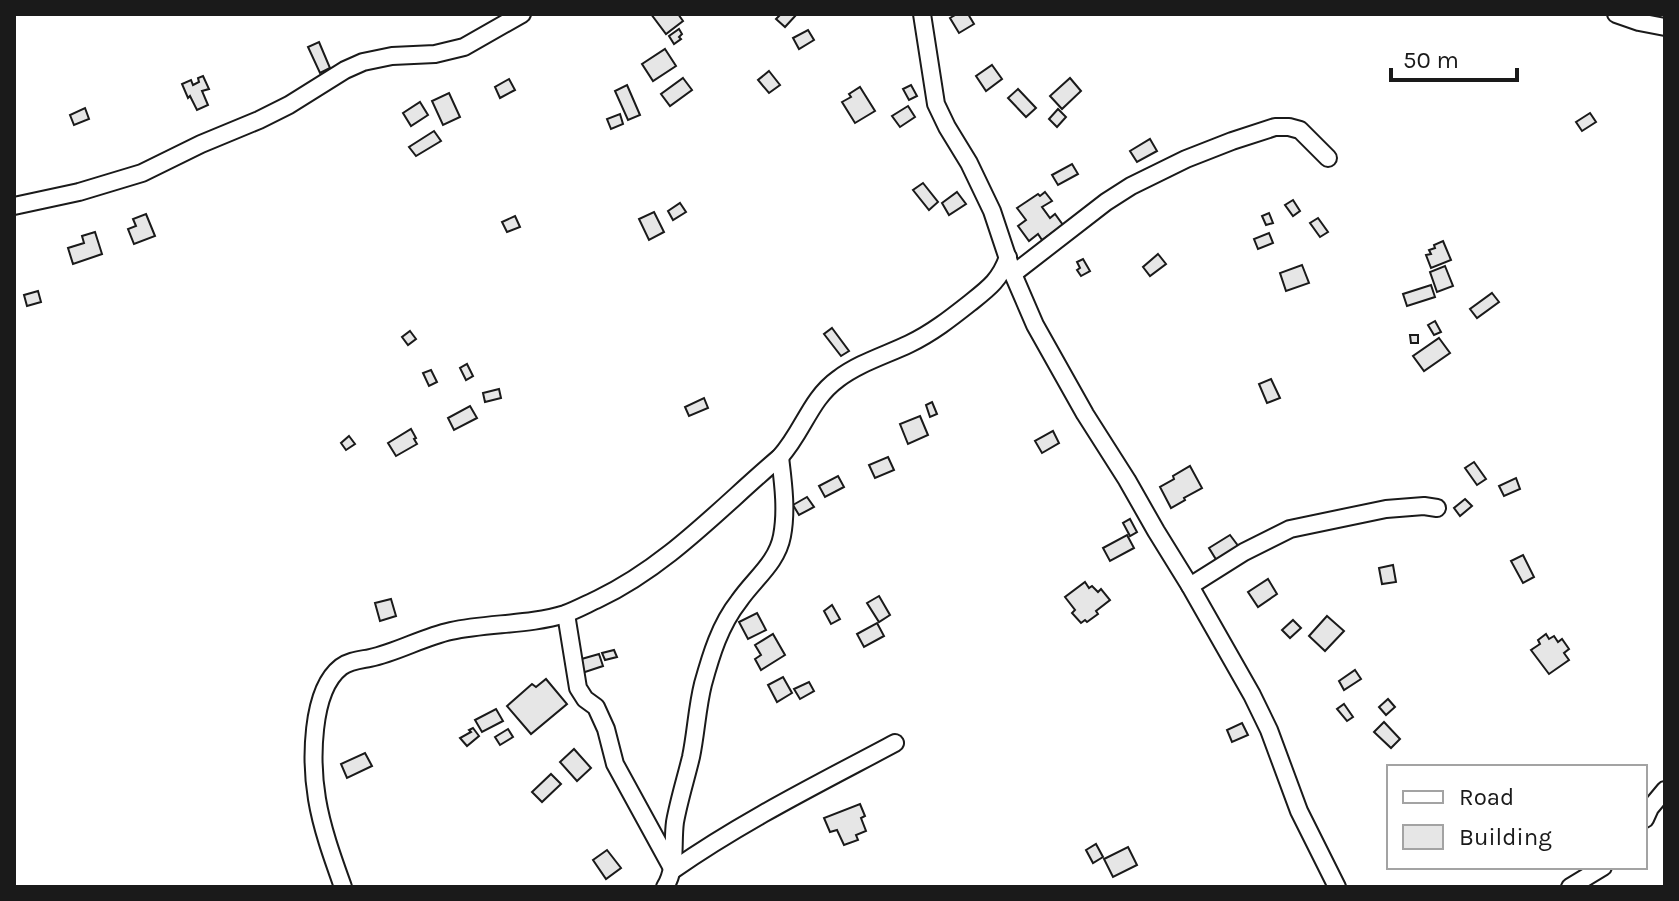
<svg xmlns="http://www.w3.org/2000/svg" width="1679" height="901" viewBox="0 0 1679 901" font-family="Karla,sans-serif">
	<style>
		.building { fill: #e6e6e6; stroke: #1a1a1a; stroke-width: 2 }
		.lines { fill: none; stroke-linecap: round; stroke-linejoin: round }
		.street-casing { stroke: #1a1a1a; stroke-width: 20 }
		.street { stroke: #fff; stroke-width: 16 }
	</style>
	<rect width="100%" height="100%" fill="#fff"/>
	<g class="building">
		<polygon points="651,14 678,14 683,21 666,34"/>
		<polygon points="781,14 797,14 785,27 776,19"/>
		<polygon points="957,14 968,14 974,24 959,33 950,18"/>
		<polygon points="679,29 682,34 679,37 681,39 674,44 669,36"/>
		<polygon points="808,30 814,40 799,49 793,38"/>
		<polygon points="319,42 330,68 320,73 308,47"/>
		<polygon points="665,49 676,66 653,81 642,64"/>
		<polygon points="992,65 1002,79 986,91 976,76"/>
		<polygon points="769,71 780,85 769,93 758,80"/>
		<polygon points="203,76 209,89 202,91 208,105 197,110 190,96 188,98 182,84 191,80 193,85 199,82 198,78"/>
		<polygon points="683,78 692,90 670,106 661,94"/>
		<polygon points="1070,78 1081,91 1062,109 1050,96"/>
		<polygon points="509,79 515,90 500,98 495,87"/>
		<polygon points="627,85 640,115 628,120 615,91"/>
		<polygon points="911,85 917,96 909,100 903,89"/>
		<polygon points="860,87 875,111 855,123 842,102 851,97 849,94"/>
		<polygon points="1018,89 1036,108 1026,117 1008,98"/>
		<polygon points="449,93 460,117 443,125 432,101"/>
		<polygon points="420,102 428,115 411,126 403,113"/>
		<polygon points="908,106 915,117 900,127 892,116"/>
		<polygon points="85,108 89,119 74,125 70,115"/>
		<polygon points="1058,109 1066,117 1057,127 1049,119"/>
		<polygon points="1590,113 1596,122 1582,131 1576,122"/>
		<polygon points="620,114 623,124 611,129 607,119"/>
		<polygon points="434,131 441,141 416,156 409,147"/>
		<polygon points="1150,139 1157,151 1137,162 1130,151"/>
		<polygon points="1072,164 1078,174 1058,185 1052,175"/>
		<polygon points="923,183 938,202 929,210 913,190"/>
		<polygon points="957,192 966,204 949,215 942,203"/>
		<polygon points="1045,192 1052,201 1042,207 1050,218 1055,214 1063,225 1042,240 1038,234 1029,241 1018,226 1026,220 1017,208 1038,194 1040,196"/>
		<polygon points="1293,200 1300,211 1293,216 1285,205"/>
		<polygon points="680,203 686,212 673,220 668,211"/>
		<polygon points="654,212 664,232 649,240 639,219"/>
		<polygon points="1269,213 1273,223 1266,225 1262,216"/>
		<polygon points="146,214 155,236 134,244 128,229 136,226 133,219"/>
		<polygon points="515,216 520,227 507,232 502,222"/>
		<polygon points="1318,218 1328,232 1320,237 1310,223"/>
		<polygon points="95,232 102,254 73,264 68,248 84,243 82,236"/>
		<polygon points="1269,233 1273,243 1258,249 1254,239"/>
		<polygon points="1443,241 1451,260 1431,268 1426,255 1431,254 1429,250 1435,248 1434,245"/>
		<polygon points="1158,254 1166,264 1150,276 1143,267"/>
		<polygon points="1083,259 1090,271 1081,276 1077,270 1080,268 1077,262"/>
		<polygon points="1302,265 1309,283 1286,291 1280,273"/>
		<polygon points="1445,266 1453,286 1437,292 1430,272"/>
		<polygon points="1431,285 1435,297 1407,306 1403,294"/>
		<polygon points="38,291 41,302 27,306 24,295"/>
		<polygon points="1492,293 1499,302 1477,318 1470,309"/>
		<polygon points="1435,321 1441,332 1434,335 1428,325"/>
		<polygon points="832,328 849,351 841,356 824,334"/>
		<polygon points="410,331 416,339 408,345 402,337"/>
		<polygon points="1410,335 1418,335 1418,343 1411,343"/>
		<polygon points="1439,338 1450,353 1424,371 1413,356"/>
		<polygon points="467,364 473,376 466,380 460,368"/>
		<polygon points="431,370 437,382 429,386 423,373"/>
		<polygon points="1271,379 1280,398 1267,403 1259,384"/>
		<polygon points="499,389 501,398 485,402 483,393"/>
		<polygon points="704,398 708,408 689,416 685,407"/>
		<polygon points="932,402 937,414 930,417 926,405"/>
		<polygon points="470,406 477,418 454,430 448,418"/>
		<polygon points="920,416 928,435 908,444 900,424"/>
		<polygon points="411,429 416,438 414,439 417,444 396,456 388,443"/>
		<polygon points="1053,431 1059,443 1042,453 1035,441"/>
		<polygon points="349,436 355,444 346,450 341,443"/>
		<polygon points="888,457 894,470 875,478 869,465"/>
		<polygon points="1474,462 1486,479 1477,485 1465,468"/>
		<polygon points="1190,466 1202,488 1184,498 1185,500 1171,508 1160,487 1174,479 1173,476"/>
		<polygon points="838,476 844,487 825,497 819,486"/>
		<polygon points="1516,478 1520,489 1504,496 1499,486"/>
		<polygon points="807,497 814,507 799,515 793,505"/>
		<polygon points="1465,499 1472,506 1460,516 1454,508"/>
		<polygon points="1130,519 1137,532 1130,536 1123,523"/>
		<polygon points="1127,535 1134,548 1110,561 1103,548"/>
		<polygon points="1230,535 1239,547 1217,561 1209,548"/>
		<polygon points="1523,555 1534,577 1523,583 1511,561"/>
		<polygon points="1393,565 1396,582 1382,584 1379,568"/>
		<polygon points="1268,579 1277,594 1258,607 1248,592"/>
		<polygon points="1085,582 1089,588 1092,586 1098,592 1101,589 1110,600 1096,611 1098,614 1087,622 1085,620 1081,623 1072,613 1075,610 1065,597"/>
		<polygon points="879,596 890,615 879,622 867,603"/>
		<polygon points="391,599 396,616 380,621 375,603"/>
		<polygon points="832,605 840,619 831,624 824,611"/>
		<polygon points="757,613 766,630 748,639 739,622"/>
		<polygon points="1327,616 1344,631 1325,651 1309,636"/>
		<polygon points="1293,620 1301,628 1290,638 1282,630"/>
		<polygon points="877,623 884,636 864,647 857,634"/>
		<polygon points="773,634 785,655 761,670 755,659 761,655 755,645"/>
		<polygon points="1546,634 1549,639 1554,636 1558,642 1562,639 1569,649 1564,653 1569,660 1549,674 1531,650 1540,644 1538,640"/>
		<polygon points="614,650 617,657 605,660 602,653"/>
		<polygon points="599,654 603,666 582,673 578,660"/>
		<polygon points="1355,670 1361,679 1344,690 1339,681"/>
		<polygon points="783,677 792,693 777,702 768,685"/>
		<polygon points="546,679 567,704 531,734 507,706 532,684 536,687"/>
		<polygon points="809,682 814,691 800,699 794,689"/>
		<polygon points="1388,699 1395,707 1386,715 1379,707"/>
		<polygon points="1344,704 1353,717 1347,721 1337,709"/>
		<polygon points="496,709 503,721 482,732 475,720"/>
		<polygon points="1384,722 1400,739 1391,748 1374,732"/>
		<polygon points="1242,723 1248,735 1232,742 1227,730"/>
		<polygon points="473,728 479,736 467,746 460,738 471,732 469,730"/>
		<polygon points="508,729 513,737 500,745 495,737"/>
		<polygon points="574,749 591,768 577,781 560,762"/>
		<polygon points="365,753 372,766 347,778 341,764"/>
		<polygon points="551,774 561,784 542,802 532,792"/>
		<polygon points="860,804 865,816 861,818 866,831 856,835 858,840 844,845 837,830 830,832 824,818"/>
		<polygon points="1096,844 1103,857 1093,863 1086,850"/>
		<polygon points="1128,847 1137,865 1113,877 1104,859"/>
		<polygon points="607,850 621,868 606,879 593,860"/>
	</g>
	<g class="lines">
		<defs>
			<g id="street">
				<polyline points="922,14 936,104 947,127 969,163 992,211 1013,274 1035,325 1085,414 1127,480 1156,531 1190,586 1252,695 1269,730 1299,811 1337,887"/>
				<polyline points="1616,14 1639,22 1665,27"/>
				<polyline points="14,206 79,192 142,173 201,144 259,120 289,105 345,70 363,62 392,56 435,54 464,47 522,14"/>
				<polyline points="1013,274 1106,202 1131,186 1186,159 1232,141 1275,127 1289,127 1300,130 1328,158"/>
				<polyline points="1190,586 1244,552 1290,529 1386,509 1424,506 1437,508"/>
				<path d="M566,614L578,688L585,699L596,707L606,729L615,764L673,870C743,821 820,783 895,743"/>
				<polyline points="1645,819 1650,808 1665,790"/>
				<path d="M343,887C333,859 322,829 317,799C311,763 310,691 341,667C349,661 360,660 370,658C398,652 423,637 451,631C487,623 531,625 565,614C576,610 587,604 598,599C669,565 721,507 780,457C803,432 810,399 838,379C859,363 886,355 909,344C932,333 951,318 970,303C989,288 1000,280 1008,257"/>
				<path d="M665,887C677,868 672,844 675,822C679,800 686,778 691,757C696,733 697,708 703,684C711,655 720,625 739,601C754,579 777,563 782,536C787,510 783,482 780,457"/>
				<polyline points="1570,887 1603,867"/>
			</g>
		</defs>
		<use href="#street" class="street-casing"/>
		<use href="#street" class="street"/>
	</g>
	<rect width="1679" height="901" fill="none" stroke="#1a1a1a" stroke-width="32"/>
	<rect x="1387" y="765" width="260" height="104" fill="#ffffff" stroke="#a3a3a3" stroke-width="2"/>
	<rect x="1403" y="791" width="40" height="12" fill="#ffffff" stroke="#a3a3a3" stroke-width="2"/>
	<text x="1459" y="805" font-size="24" fill="#1a1a1a">Road</text>
	<rect x="1403" y="825" width="40" height="24" fill="#e6e6e6" stroke="#a3a3a3" stroke-width="2"/>
	<text x="1459" y="845" font-size="24" fill="#1a1a1a">Building</text>
	<path d="M1391 68v12h126v-12" fill="none" stroke="#1a1a1a" stroke-width="4"/>
	<text x="1403" y="68" font-size="24" fill="#1a1a1a" stroke="#ffffff" stroke-width="6" paint-order="stroke">50 m</text>
</svg>
